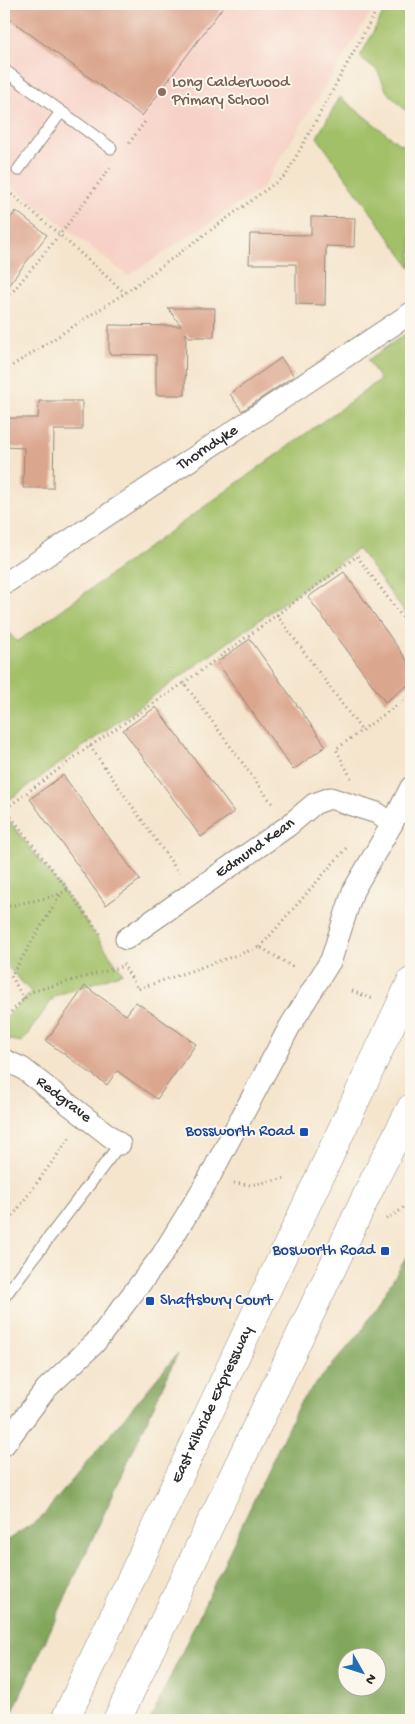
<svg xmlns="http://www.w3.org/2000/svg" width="415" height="1724" viewBox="0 0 415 1724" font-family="'Gochi Hand',sans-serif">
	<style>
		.built { fill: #f7d1c7 }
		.green { fill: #a2c068; stroke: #66764a }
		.forest { fill: #81a65c; stroke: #566844; fill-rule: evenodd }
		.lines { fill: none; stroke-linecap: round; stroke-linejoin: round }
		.stream { stroke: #6da4db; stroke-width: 9 }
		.building { fill: #dba68e }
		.service-casing { stroke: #90887c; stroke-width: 13 }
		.minor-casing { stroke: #90887c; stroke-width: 23 }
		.trunk-casing { stroke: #90887c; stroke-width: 29 }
		.path { stroke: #90887c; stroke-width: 3; stroke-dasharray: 1 4; stroke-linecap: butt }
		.service { stroke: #fff; stroke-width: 11 }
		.minor { stroke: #fff; stroke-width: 21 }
		.trunk { stroke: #fff; stroke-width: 28 }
		.education-dot { fill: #8d6e63; stroke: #fbf7ec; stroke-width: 2 }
		.transit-dot { fill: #1a4fb4; stroke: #fbf7ec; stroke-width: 2 }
		.labels { text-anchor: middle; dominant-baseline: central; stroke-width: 4; stroke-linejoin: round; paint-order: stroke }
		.education-label { font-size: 16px; fill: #785e54; stroke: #fbf7ec; text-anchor: start }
		.street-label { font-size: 16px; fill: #2b2b2b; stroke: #fbf7ec }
		.transit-label { font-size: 16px; fill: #164399; stroke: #fbf7ec; text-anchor: end }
	</style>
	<rect width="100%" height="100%" fill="#fbf7ec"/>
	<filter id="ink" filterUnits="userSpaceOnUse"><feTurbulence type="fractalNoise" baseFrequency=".02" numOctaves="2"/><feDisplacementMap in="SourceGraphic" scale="10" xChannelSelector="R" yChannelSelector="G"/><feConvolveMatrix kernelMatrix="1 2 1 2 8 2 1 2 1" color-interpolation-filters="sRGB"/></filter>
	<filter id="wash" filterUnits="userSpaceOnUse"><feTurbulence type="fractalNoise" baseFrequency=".0096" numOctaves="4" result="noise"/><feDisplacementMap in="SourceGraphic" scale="20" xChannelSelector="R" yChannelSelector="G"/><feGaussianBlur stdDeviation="1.12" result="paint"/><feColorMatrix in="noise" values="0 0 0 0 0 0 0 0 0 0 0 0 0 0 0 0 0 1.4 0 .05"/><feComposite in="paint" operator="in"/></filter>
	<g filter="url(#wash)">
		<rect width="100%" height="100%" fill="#f5e5cd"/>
		<polygon class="built" points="4,4 376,4 262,188 128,276 4,180"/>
		<g class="green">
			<polygon points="388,4 411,4 411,116 387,92 377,70 360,57"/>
			<polygon points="340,97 398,143 411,148 411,268 317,137"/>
			<polygon points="411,330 411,621 358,549 9,800 4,794 4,627 17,642 380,380 368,360"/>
			<polygon points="4,814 70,900 123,973 55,996 22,1042 4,1039 4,1019 31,992 4,963"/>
		</g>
		<g class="forest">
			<path d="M411,1250V1720H150L300,1402L361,1332ZM348,1656H378V1686H348Z"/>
			<polygon points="178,1353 9,1720 4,1720 4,1542 40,1519"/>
		</g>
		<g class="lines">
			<polyline class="stream" points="4,1704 7,1706"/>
		</g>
		<g id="blocks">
			<g class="building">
				<polygon points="4,4 225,4 142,116 4,15"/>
				<polygon points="16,211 47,235 4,291 4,226"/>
				<polygon points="311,217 355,218 354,247 326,246 325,305 296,304 296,264 249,264 250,234 311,235"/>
				<polygon points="168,308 215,308 214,337 189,337 186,333 185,395 156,395 156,355 109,354 109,325 181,326"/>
				<polygon points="281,358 294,376 242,411 230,394"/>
				<polygon points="39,401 82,401 82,430 54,430 53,488 23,488 24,448 4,447 4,418 38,418"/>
				<polygon points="344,572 411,666 411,683 385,702 308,597"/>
				<polygon points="250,639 326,746 293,770 217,662"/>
				<polygon points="156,707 234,812 201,837 123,730"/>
				<polygon points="63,775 140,880 106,905 30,799"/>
				<polygon points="85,986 126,1015 136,1002 196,1044 157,1099 117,1071 107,1085 46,1041"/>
			</g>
		</g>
	</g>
	<g filter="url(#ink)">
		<use href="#blocks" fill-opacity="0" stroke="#90887c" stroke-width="1"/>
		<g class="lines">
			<defs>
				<g id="service">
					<polyline points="4,70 111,148"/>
					<polyline points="18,170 61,112"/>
					<polyline points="4,1297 120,1144"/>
				</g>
				<g id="minor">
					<path id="s1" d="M4,584L411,313"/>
					<path id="s2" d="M126,939L288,826L314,804L330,798L377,813L392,824"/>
					<path id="s3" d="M4,1060L22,1068L120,1144"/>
					<polyline points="4,1445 46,1389 95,1343 162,1255 208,1180 290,1026 331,960 353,891 392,824 411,787"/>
				</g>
				<g id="trunk">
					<path id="s4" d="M65,1720L411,982"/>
					<polyline points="117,1720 374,1180 411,1108"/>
				</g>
			</defs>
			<use href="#service" class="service-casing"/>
			<use href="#minor" class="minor-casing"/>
			<use href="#trunk" class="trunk-casing"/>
			<g class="path">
				<polyline points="129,143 147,119"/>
				<polyline points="4,188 59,234 125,293"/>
				<polyline points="4,302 65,228 110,168"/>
				<polyline points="4,371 125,293 286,175 380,4"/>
				<polyline points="277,615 362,731"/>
				<polyline points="184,683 357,556 411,629"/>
				<polyline points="90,746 179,873"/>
				<polyline points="351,778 336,749 411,695"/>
				<polyline points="5,809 68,890"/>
				<polyline points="4,812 5,809 90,746 184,683 274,806"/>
				<polyline points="4,907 55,896 68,890 101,935"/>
				<polyline points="260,947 348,846"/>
				<polyline points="123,964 138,989 260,947 293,967"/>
				<polyline points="352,991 373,999"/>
				<polyline points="24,999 11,976 61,894"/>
				<polyline points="4,1019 31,992 124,966"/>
				<polyline points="234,1183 250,1185 287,1178"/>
				<polyline points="386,1219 401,1210 411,1200"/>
				<polyline points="4,1228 71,1136"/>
			</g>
			<use href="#service" class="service"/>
			<use href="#minor" class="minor"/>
			<use href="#trunk" class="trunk"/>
		</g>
	</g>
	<circle class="education-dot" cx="162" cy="92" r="5"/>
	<g class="transit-dot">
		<rect x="299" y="1127" width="10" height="10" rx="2.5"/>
		<rect x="380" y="1246" width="10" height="10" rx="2.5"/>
		<rect x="145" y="1296" width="10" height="10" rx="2.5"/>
	</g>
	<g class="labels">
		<g class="education-label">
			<text x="172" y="83">Long Calderwood<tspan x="172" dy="18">Primary School</tspan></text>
		</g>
		<g class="street-label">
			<text stroke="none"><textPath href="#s1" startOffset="245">Thorndyke</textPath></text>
			<text stroke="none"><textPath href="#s2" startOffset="158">Edmund Kean</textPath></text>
			<text stroke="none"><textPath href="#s3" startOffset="72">Redgrave</textPath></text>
			<text stroke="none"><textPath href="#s4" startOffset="348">East Kilbride Expressway</textPath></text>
		</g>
		<g class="transit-label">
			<text x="294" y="1132">Bossworth Road</text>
			<text x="375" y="1251">Bosworth Road</text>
			<text x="160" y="1301" text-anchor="start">Shaftsbury Court</text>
		</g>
	</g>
	<rect width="415" height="1724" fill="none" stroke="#fbf7ec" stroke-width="20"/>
	<g transform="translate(362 1672) rotate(129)"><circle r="24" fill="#fbf7ec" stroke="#a8a59f"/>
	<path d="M0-4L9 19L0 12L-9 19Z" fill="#1f6fb2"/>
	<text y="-8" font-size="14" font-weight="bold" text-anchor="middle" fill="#2b2b2b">N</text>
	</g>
</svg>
